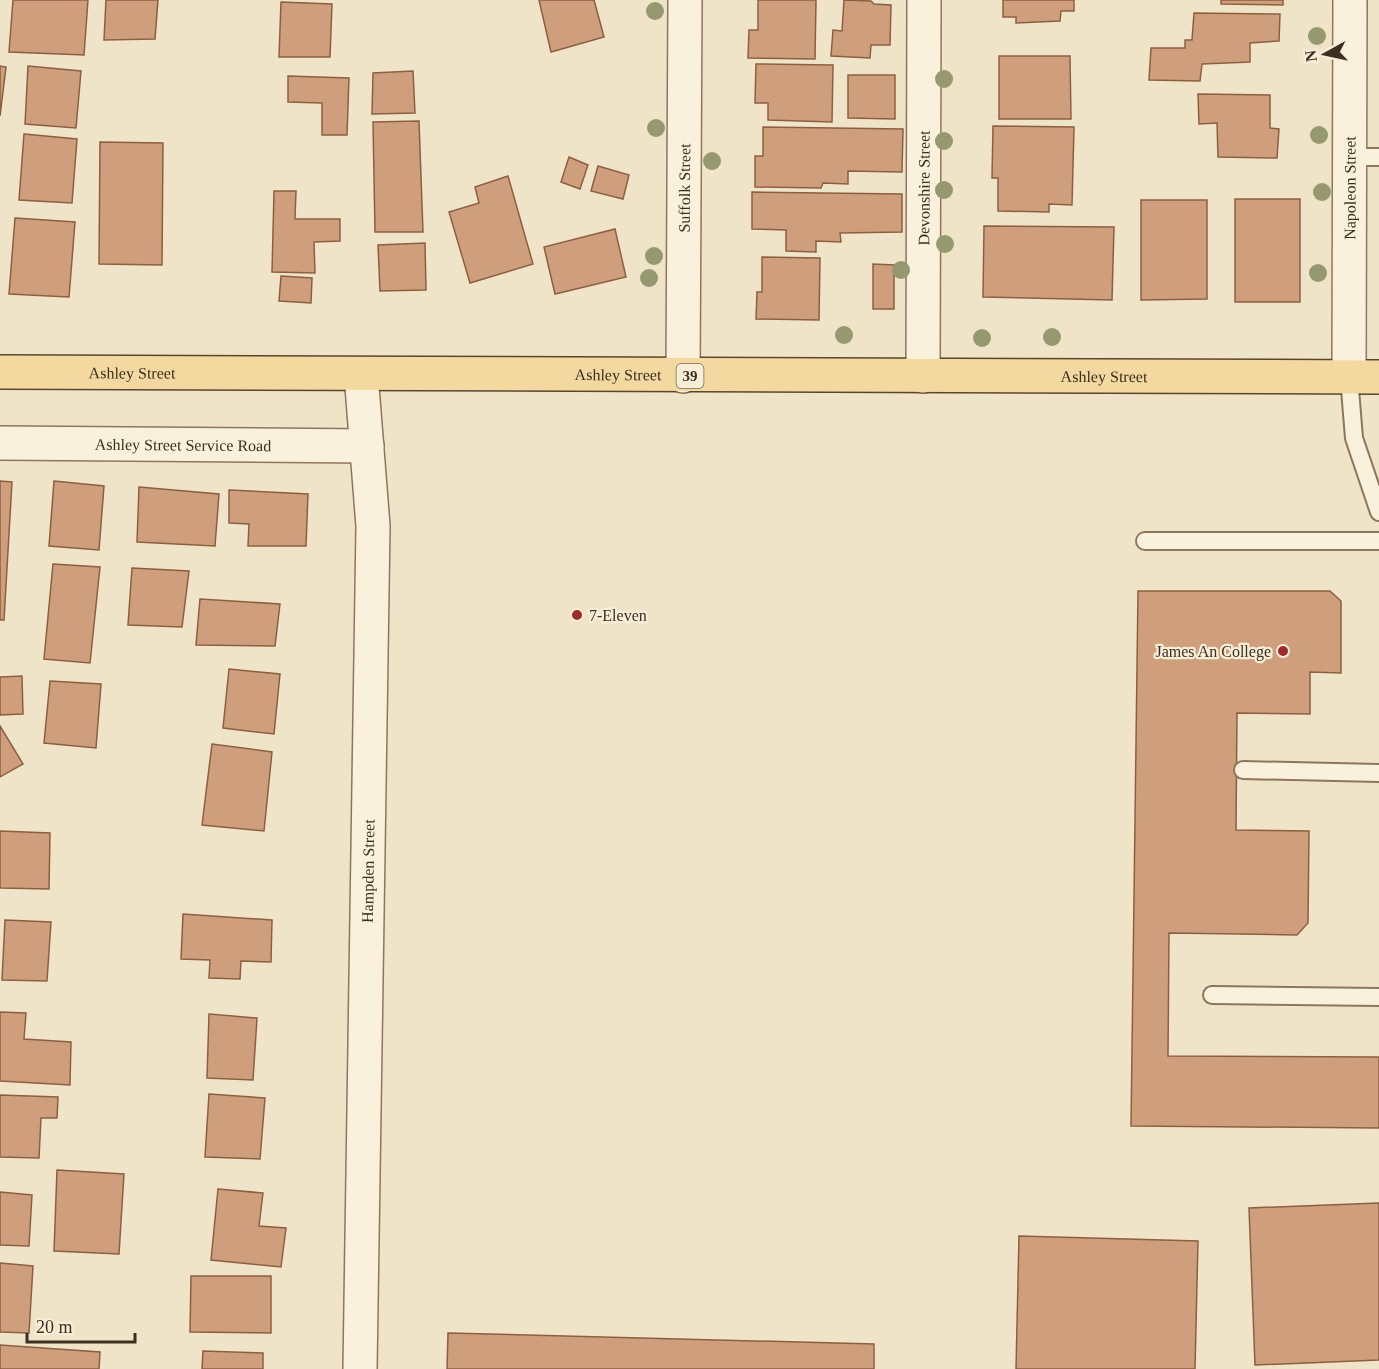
<svg xmlns="http://www.w3.org/2000/svg" width="1379" height="1369" viewBox="0 0 1379 1369" font-family="Georgia,serif">
	<style>
		.building { fill: #cf9f7d; stroke: #8d5f41; stroke-width: 1.5 }
		.lines { fill: none; stroke-linecap: round; stroke-linejoin: round }
		.lane-casing { stroke: #8d765c; stroke-width: 20 }
		.street-casing { stroke: #8d765c; stroke-width: 36 }
		.primary-casing { stroke: #5b4430; stroke-width: 36 }
		.lane { stroke: #faf1dc; stroke-width: 16 }
		.street { stroke: #faf1dc; stroke-width: 33 }
		.primary { stroke: #f3d9a0; stroke-width: 33 }
		.tree { fill: #96986f }
		.poi-dot { fill: #9e2a2b; stroke: #f7eed8; stroke-width: 2 }
		.labels { text-anchor: middle; dominant-baseline: central; stroke-width: 4.5; stroke-linejoin: round; paint-order: stroke }
		.shield { fill: #f7eed8; stroke: #756857; stroke-width: 1.5 }
		.shield-label { font-size: 15px; font-weight: bold; fill: #3d2e20 }
		.street-label { font-size: 16px; fill: #3d2e20; stroke: #f7eed8 }
		.poi-label { font-size: 16px; fill: #3d2e20; stroke: #f7eed8; text-anchor: start }
	</style>
	<rect width="100%" height="100%" fill="#f0e4c8"/>
	<g class="building">
		<polygon points="13,0 88,0 84,55 9,52"/>
		<polygon points="106,0 158,0 155,39 104,40"/>
		<polygon points="539,0 594,0 604,37 551,52"/>
		<polygon points="758,0 816,0 815,59 748,58 749,30 758,30"/>
		<polygon points="844,0 871,1 874,4 891,5 890,45 871,45 870,58 831,56 833,30 842,31"/>
		<polygon points="1003,0 1074,0 1074,11 1061,11 1060,21 1016,23 1016,17 1003,17"/>
		<polygon points="1221,0 1283,0 1283,5 1221,4"/>
		<polygon points="281,2 332,4 330,57 279,57"/>
		<polygon points="1194,13 1280,14 1279,41 1250,43 1250,62 1202,64 1200,81 1149,80 1151,48 1185,48 1185,40 1192,40"/>
		<polygon points="999,56 1070,56 1071,119 999,119"/>
		<polygon points="756,64 833,65 832,122 768,120 768,103 755,103"/>
		<polygon points="0,66 6,67 0,116"/>
		<polygon points="28,66 81,71 76,128 25,124"/>
		<polygon points="413,71 415,113 372,114 373,73"/>
		<polygon points="848,75 895,75 895,119 848,118"/>
		<polygon points="288,76 349,78 347,135 322,135 322,103 288,102"/>
		<polygon points="1198,94 1270,95 1270,128 1279,129 1277,158 1218,157 1217,123 1199,124"/>
		<polygon points="419,121 423,232 375,232 373,122"/>
		<polygon points="993,126 1074,127 1072,205 1049,204 1049,212 998,211 998,178 992,178"/>
		<polygon points="763,127 903,129 902,172 848,171 848,184 823,183 821,188 755,187 755,156 763,156"/>
		<polygon points="24,134 77,139 72,203 19,200"/>
		<polygon points="100,142 163,143 162,265 99,264"/>
		<polygon points="569,157 588,165 580,189 561,182"/>
		<polygon points="598,166 629,175 623,199 591,191"/>
		<polygon points="508,176 533,264 470,283 449,212 479,203 475,187"/>
		<polygon points="274,191 296,191 295,219 340,219 340,241 314,242 315,273 272,272"/>
		<polygon points="752,192 902,194 902,232 840,233 841,242 816,241 816,252 786,251 786,230 752,229"/>
		<rect x="1235" y="199" width="65" height="103"/>
		<polygon points="1141,200 1207,200 1207,299 1141,300"/>
		<polygon points="15,218 75,222 69,297 9,294"/>
		<polygon points="984,226 1114,227 1112,300 983,297"/>
		<polygon points="615,229 626,277 555,294 544,247"/>
		<polygon points="425,243 426,290 380,291 378,245"/>
		<polygon points="762,257 820,258 819,320 756,319 757,292 762,292"/>
		<polygon points="873,264 894,265 894,309 873,309"/>
		<polygon points="281,276 312,278 311,303 279,301"/>
		<polygon points="0,481 12,482 4,620 0,620"/>
		<polygon points="54,481 104,486 99,550 49,546"/>
		<polygon points="139,487 219,494 215,546 137,542"/>
		<polygon points="229,490 308,494 306,546 248,546 249,524 229,523"/>
		<polygon points="53,564 100,567 90,663 44,659"/>
		<polygon points="132,568 189,571 182,627 128,625"/>
		<polygon points="1138,591 1330,591 1341,601 1341,673 1310,672 1310,714 1237,713 1236,830 1309,831 1308,923 1297,935 1169,933 1168,1056 1379,1057 1379,1128 1131,1126"/>
		<polygon points="200,599 280,604 275,646 196,645"/>
		<polygon points="229,669 280,674 274,734 223,728"/>
		<polygon points="22,676 23,714 0,715 0,677"/>
		<polygon points="50,681 101,684 96,748 44,743"/>
		<polygon points="0,726 23,764 0,777"/>
		<polygon points="212,744 272,752 264,831 202,825"/>
		<polygon points="0,831 50,833 49,889 0,888"/>
		<polygon points="183,914 272,920 271,962 241,961 240,979 209,978 210,960 181,959"/>
		<polygon points="5,920 51,922 47,981 2,980"/>
		<polygon points="0,1012 26,1013 24,1039 71,1042 70,1085 0,1081"/>
		<polygon points="209,1014 257,1018 253,1080 207,1078"/>
		<polygon points="209,1094 265,1098 260,1159 205,1157"/>
		<polygon points="0,1095 58,1097 57,1118 41,1118 39,1158 0,1157"/>
		<polygon points="57,1170 124,1174 119,1254 54,1251"/>
		<polygon points="218,1189 263,1193 259,1226 286,1228 281,1267 211,1260"/>
		<polygon points="0,1192 32,1195 29,1246 0,1245"/>
		<polygon points="1379,1203 1379,1360 1255,1365 1249,1208"/>
		<polygon points="1019,1236 1198,1241 1195,1369 1016,1369"/>
		<polygon points="0,1263 33,1266 29,1333 0,1332"/>
		<polygon points="191,1276 271,1276 271,1333 190,1332"/>
		<polygon points="448,1333 874,1344 874,1369 447,1369"/>
		<polygon points="0,1345 100,1352 99,1369 0,1369"/>
		<polygon points="203,1351 263,1353 263,1369 202,1369"/>
	</g>
	<g class="lines">
		<defs>
			<g id="lane">
				<polyline points="1349,157 1379,157"/>
				<polyline points="1349,377 1354,438 1379,512"/>
				<polyline points="1145,541 1379,541"/>
				<polyline points="1243,770 1379,773"/>
				<polyline points="1212,995 1379,997"/>
			</g>
			<g id="street">
				<path id="s1" d="M683,376L685,0"/>
				<path id="s2" d="M923,376L924,0"/>
				<path id="s3" d="M1349,377L1350,0"/>
				<path id="s4" d="M0,443L367,446"/>
				<path id="s5" d="M360,1369L373,526L361,374"/>
			</g>
			<g id="primary">
				<path id="s6" d="M0,372L1379,377"/>
			</g>
		</defs>
		<use href="#lane" class="lane-casing"/>
		<use href="#street" class="street-casing"/>
		<use href="#primary" class="primary-casing"/>
		<use href="#lane" class="lane"/>
		<use href="#street" class="street"/>
		<use href="#primary" class="primary"/>
	</g>
	<g class="tree">
		<circle cx="655" cy="11" r="9"/>
		<circle cx="1317" cy="36" r="9"/>
		<circle cx="944" cy="79" r="9"/>
		<circle cx="656" cy="128" r="9"/>
		<circle cx="1319" cy="135" r="9"/>
		<circle cx="944" cy="141" r="9"/>
		<circle cx="712" cy="161" r="9"/>
		<circle cx="944" cy="190" r="9"/>
		<circle cx="1322" cy="192" r="9"/>
		<circle cx="945" cy="244" r="9"/>
		<circle cx="654" cy="256" r="9"/>
		<circle cx="901" cy="270" r="9"/>
		<circle cx="1318" cy="273" r="9"/>
		<circle cx="649" cy="278" r="9"/>
		<circle cx="844" cy="335" r="9"/>
		<circle cx="1052" cy="337" r="9"/>
		<circle cx="982" cy="338" r="9"/>
	</g>
	<g class="poi-dot">
		<circle cx="577" cy="615" r="6"/>
		<circle cx="1283" cy="651" r="6"/>
	</g>
	<g class="labels">
		<rect class="shield" x="676.5" y="364" width="27" height="24" rx="4.5"/>
		<g class="shield-label">
			<text x="690" y="376">39</text>
		</g>
		<g class="street-label">
			<text stroke="none"><textPath href="#s1" startOffset="188">Suffolk Street</textPath></text>
			<text stroke="none"><textPath href="#s2" startOffset="188">Devonshire Street</textPath></text>
			<text stroke="none"><textPath href="#s3" startOffset="189">Napoleon Street</textPath></text>
			<text stroke="none"><textPath href="#s6" startOffset="132">Ashley Street</textPath></text>
			<text stroke="none"><textPath href="#s6" startOffset="618">Ashley Street</textPath></text>
			<text stroke="none"><textPath href="#s6" startOffset="1104">Ashley Street</textPath></text>
			<text stroke="none"><textPath href="#s4" startOffset="183">Ashley Street Service Road</textPath></text>
			<text stroke="none"><textPath href="#s5" startOffset="498">Hampden Street</textPath></text>
		</g>
		<g class="poi-label">
			<text x="589" y="615">7-Eleven</text>
			<text x="1271" y="651" text-anchor="end">James An College</text>
		</g>
	</g>
	<g transform="translate(1325 54) rotate(262)" stroke="#f7eed8" stroke-width="4.5" paint-order="stroke">
	<path d="M0-4.5L10 22L0 15L-10 22Z" fill="#3d2e20"/>
	<text y="-9" font-size="16" font-weight="bold" text-anchor="middle" fill="#3d2e20">N</text>
	</g>
	<path d="M27 1333v9h108v-9" fill="none" stroke="#3d2e20" stroke-width="3"/>
	<text x="36" y="1333" font-size="18" fill="#3d2e20" stroke="#f7eed8" stroke-width="4.5" paint-order="stroke">20 m</text>
</svg>
